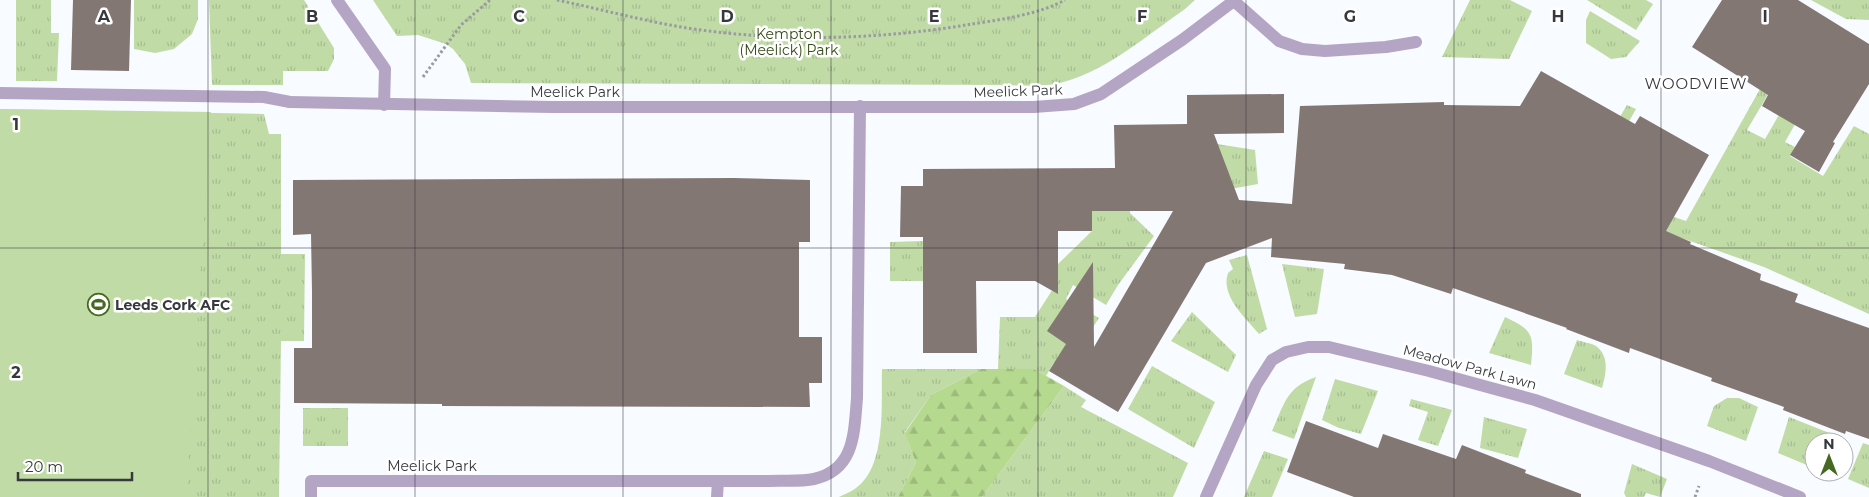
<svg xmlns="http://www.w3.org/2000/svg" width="1869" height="497" viewBox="0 0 1869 497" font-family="Montserrat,sans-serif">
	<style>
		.grass { fill: url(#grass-tufts) }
		.forest { fill: url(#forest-firs) }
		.pitch { fill: #c1dba6 }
		.building { fill: #837774 }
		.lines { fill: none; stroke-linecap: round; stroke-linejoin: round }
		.path { stroke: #989b9f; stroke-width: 3; stroke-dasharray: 2.5 2.5; stroke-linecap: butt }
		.lane { stroke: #b5a5c4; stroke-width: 12 }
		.street { stroke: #b5a5c4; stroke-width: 12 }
		.grid { fill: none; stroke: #35383c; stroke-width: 1; stroke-opacity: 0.55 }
		.labels { text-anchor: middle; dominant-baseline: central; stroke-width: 5; stroke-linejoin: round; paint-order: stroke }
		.park-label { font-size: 14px; fill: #344a16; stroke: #fff }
		.street-label { font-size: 14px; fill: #35383c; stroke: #fff }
		.poi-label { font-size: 14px; font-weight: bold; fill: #35383c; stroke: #fff; text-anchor: start }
		.neighbourhood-label { font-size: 15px; letter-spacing: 1px; fill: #35383c; stroke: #fff }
		.grid-label { font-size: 16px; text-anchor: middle; font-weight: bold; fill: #35383c; stroke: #fff; stroke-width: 5; stroke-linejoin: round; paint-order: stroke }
	</style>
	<defs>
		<pattern id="grass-tufts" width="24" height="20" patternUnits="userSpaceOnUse" patternTransform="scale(1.25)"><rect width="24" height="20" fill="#c1dba6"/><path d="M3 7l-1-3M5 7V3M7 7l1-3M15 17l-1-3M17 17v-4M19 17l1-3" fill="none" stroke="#a6bd90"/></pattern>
		<pattern id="forest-firs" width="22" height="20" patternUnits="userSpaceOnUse" patternTransform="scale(1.25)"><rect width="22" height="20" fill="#b5d98e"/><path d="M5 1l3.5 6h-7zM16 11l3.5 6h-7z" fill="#9cbb7b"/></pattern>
	</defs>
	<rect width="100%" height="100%" fill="#f8fbff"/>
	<g class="grass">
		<polygon points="16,0 51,0 51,33 59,33 57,81 16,81"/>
		<polygon points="134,0 198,0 198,19 192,34 174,49 155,53 134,49"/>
		<polygon points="209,0 304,0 334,48 334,59 328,71 283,71 283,85 212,85"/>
		<path d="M373,0H1195L1185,9C1146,36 1102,75 1055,84C1038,87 1018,85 1000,85L471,83L465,64L453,49L446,44L418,35L397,36Z"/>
		<polygon points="1470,0 1510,0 1532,11 1509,59 1442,57"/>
		<polygon points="1587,0 1646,0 1653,4 1636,30"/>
		<polygon points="1811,0 1869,0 1869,20 1846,19"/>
		<polygon points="1590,11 1640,41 1626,57 1611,59 1586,43 1586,20"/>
		<polygon points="1765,80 1770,91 1747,130 1765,139 1787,101 1803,110 1785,142 1795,147 1790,156 1823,176 1854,126 1869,134 1869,314 1764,267 1571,199 1627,105 1636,109 1598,176 1600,192 1686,221"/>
		<polygon points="0,109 264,114 269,134 281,134 281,254 305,254 304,341 281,341 279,497 160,497 0,146"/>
		<polygon points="1217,144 1255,150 1258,184 1236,188 1204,189"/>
		<polygon points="1130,175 1130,213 1154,236 1118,285 1106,305 1073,285 1066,299 1099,318 1078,350 1053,364 1046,376 1034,369 998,369 1000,317 1035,317 1058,281 1058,264 1092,231 1092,211"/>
		<polygon points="954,240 945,281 890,281 890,242"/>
		<path d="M1247,255L1267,329L1259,334C1246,318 1220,296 1228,273L1233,269L1229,260Z"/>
		<polygon points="1282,264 1324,269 1317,314 1295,317"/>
		<polygon points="1192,312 1236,355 1228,372 1171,341"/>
		<path d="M1505,317C1533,330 1534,335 1531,365L1489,353Z"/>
		<path d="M1577,340C1582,342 1591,343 1596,346C1610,356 1606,375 1602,388L1564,374Z"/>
		<polygon points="1152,366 1215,402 1194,448 1128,409"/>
		<path d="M882,369H981L931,395L905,432L916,463L898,497H839C844,494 851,492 856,488C887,466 881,403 882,369Z"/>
		<path d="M1316,377L1294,439L1272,431C1284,405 1286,387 1316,377Z"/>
		<polygon points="1335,379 1378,391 1361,434 1339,428 1322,420"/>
		<polygon points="1064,386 1086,400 1081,407 1188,463 1173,497 982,497"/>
		<polygon points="1727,398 1739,398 1758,407 1746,441 1707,426 1714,406"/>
		<polygon points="1411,399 1452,410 1438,446 1418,440 1428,412 1409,406"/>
		<rect x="303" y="408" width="45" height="38"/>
		<polygon points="1484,417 1527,429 1518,458 1480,448"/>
		<polygon points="1789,417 1832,434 1829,442 1814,442 1814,468 1778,453"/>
		<polygon points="1863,443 1869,445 1869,488 1848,479"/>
		<polygon points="1264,451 1288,459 1272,497 1244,497"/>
		<polygon points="1632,464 1667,479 1660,497 1646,493 1644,497 1626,497 1624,493"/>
	</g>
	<polygon class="forest" points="981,369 1034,369 1064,386 982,497 898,497 916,463 905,433 931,395"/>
	<polygon class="pitch" points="0,109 211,112 186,497 0,497"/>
	<g class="building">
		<polygon points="73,0 131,0 129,71 71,70"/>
		<polygon points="1722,0 1798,0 1869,44 1869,84 1833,142 1835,143 1819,172 1790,155 1805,131 1762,106 1768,95 1692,47"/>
		<polygon points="1541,71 1635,124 1640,116 1709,155 1666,231 1691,242 1690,244 1761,274 1760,280 1798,294 1795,302 1869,328 1869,439 1846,431 1845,434 1783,410 1784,407 1711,381 1712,378 1630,348 1629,353 1566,329 1567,328 1453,288 1451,294 1392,275 1344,269 1345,264 1271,257 1272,238 1206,263 1118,412 1049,371 1066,344 1047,331 1093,262 1094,347 1173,211 1092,211 1092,231 1058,231 1058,294 1035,281 976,281 977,353 923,353 923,237 900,237 901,186 923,186 923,169 1115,168 1114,125 1187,124 1187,95 1284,94 1284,133 1214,134 1239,200 1292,204 1300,106 1444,102 1444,105 1520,106"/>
		<polygon points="734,178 810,180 810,242 799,242 799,337 822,337 822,383 809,383 810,407 442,406 442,404 294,403 294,348 312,348 312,292 311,234 293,235 293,180"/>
		<polygon points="1306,421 1378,448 1383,434 1456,459 1462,445 1526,470 1525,473 1581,494 1581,497 1354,497 1287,472"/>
	</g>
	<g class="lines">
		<g class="path">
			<path d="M557,0C600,9 644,21 687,28C779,42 875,40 966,25C997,20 1038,15 1065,0"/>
			<polyline points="423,77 461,25 490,0"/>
			<polyline points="1695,497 1699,486"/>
		</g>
		<polyline class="lane" points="0,93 264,97 290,102"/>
		<g class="street">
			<polyline points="337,0 385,69 384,105"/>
			<polyline points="1234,1 1279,41 1302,49 1325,51 1386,47 1416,42"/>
			<polyline points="290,102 552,107 1034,107 1074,104 1101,94 1182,40 1235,0"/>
			<path d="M311,497V481H767C782,480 799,482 814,479C855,470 854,433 857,398L860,106"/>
			<polyline points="717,497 718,481"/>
			<polyline points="1206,497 1256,385 1272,360 1286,352 1308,347 1329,347 1429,371 1535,400 1709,461 1800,497"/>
		</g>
	</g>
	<path class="grid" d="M208,0V497M415,0V497M623,0V497M831,0V497M1038,0V497M1246,0V497M1454,0V497M1661,0V497M0,248H1869"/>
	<defs>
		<symbol id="stadium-ring" viewBox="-11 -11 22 22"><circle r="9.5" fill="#fff" stroke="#456921" stroke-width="1.5"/><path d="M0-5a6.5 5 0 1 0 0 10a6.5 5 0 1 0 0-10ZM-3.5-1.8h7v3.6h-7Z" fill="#456921"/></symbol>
	</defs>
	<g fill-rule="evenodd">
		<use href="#stadium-ring" x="86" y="292" width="25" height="25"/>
	</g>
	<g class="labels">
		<g class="park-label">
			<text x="789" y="34">Kempton<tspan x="789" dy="16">(Meelick) Park</tspan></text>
		</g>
		<g class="street-label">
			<text transform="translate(1018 91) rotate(-2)">Meelick Park</text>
			<text x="575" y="92">Meelick Park</text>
			<text transform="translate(1470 367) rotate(15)">Meadow Park Lawn</text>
			<text x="432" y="466">Meelick Park</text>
		</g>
		<g class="poi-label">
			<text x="115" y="305">Leeds Cork AFC</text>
		</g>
		<g class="neighbourhood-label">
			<text x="1696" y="83">WOODVIEW</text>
		</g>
	</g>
	<g class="grid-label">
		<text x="104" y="22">A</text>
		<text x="312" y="22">B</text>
		<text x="519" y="22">C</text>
		<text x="727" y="22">D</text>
		<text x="934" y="22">E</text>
		<text x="1142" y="22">F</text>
		<text x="1350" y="22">G</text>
		<text x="1558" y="22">H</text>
		<text x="1765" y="22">I</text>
		<text x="16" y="130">1</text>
		<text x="16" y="378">2</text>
	</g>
	<g transform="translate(1829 457)"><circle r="24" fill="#ffffff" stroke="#aeafb1"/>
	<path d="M0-4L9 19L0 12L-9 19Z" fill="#456921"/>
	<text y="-8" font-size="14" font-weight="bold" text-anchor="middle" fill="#35383c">N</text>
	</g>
	<path d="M18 472v8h114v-8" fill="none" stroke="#35383c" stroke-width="2.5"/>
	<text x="25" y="472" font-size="15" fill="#35383c" stroke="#ffffff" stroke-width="4" paint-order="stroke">20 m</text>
</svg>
